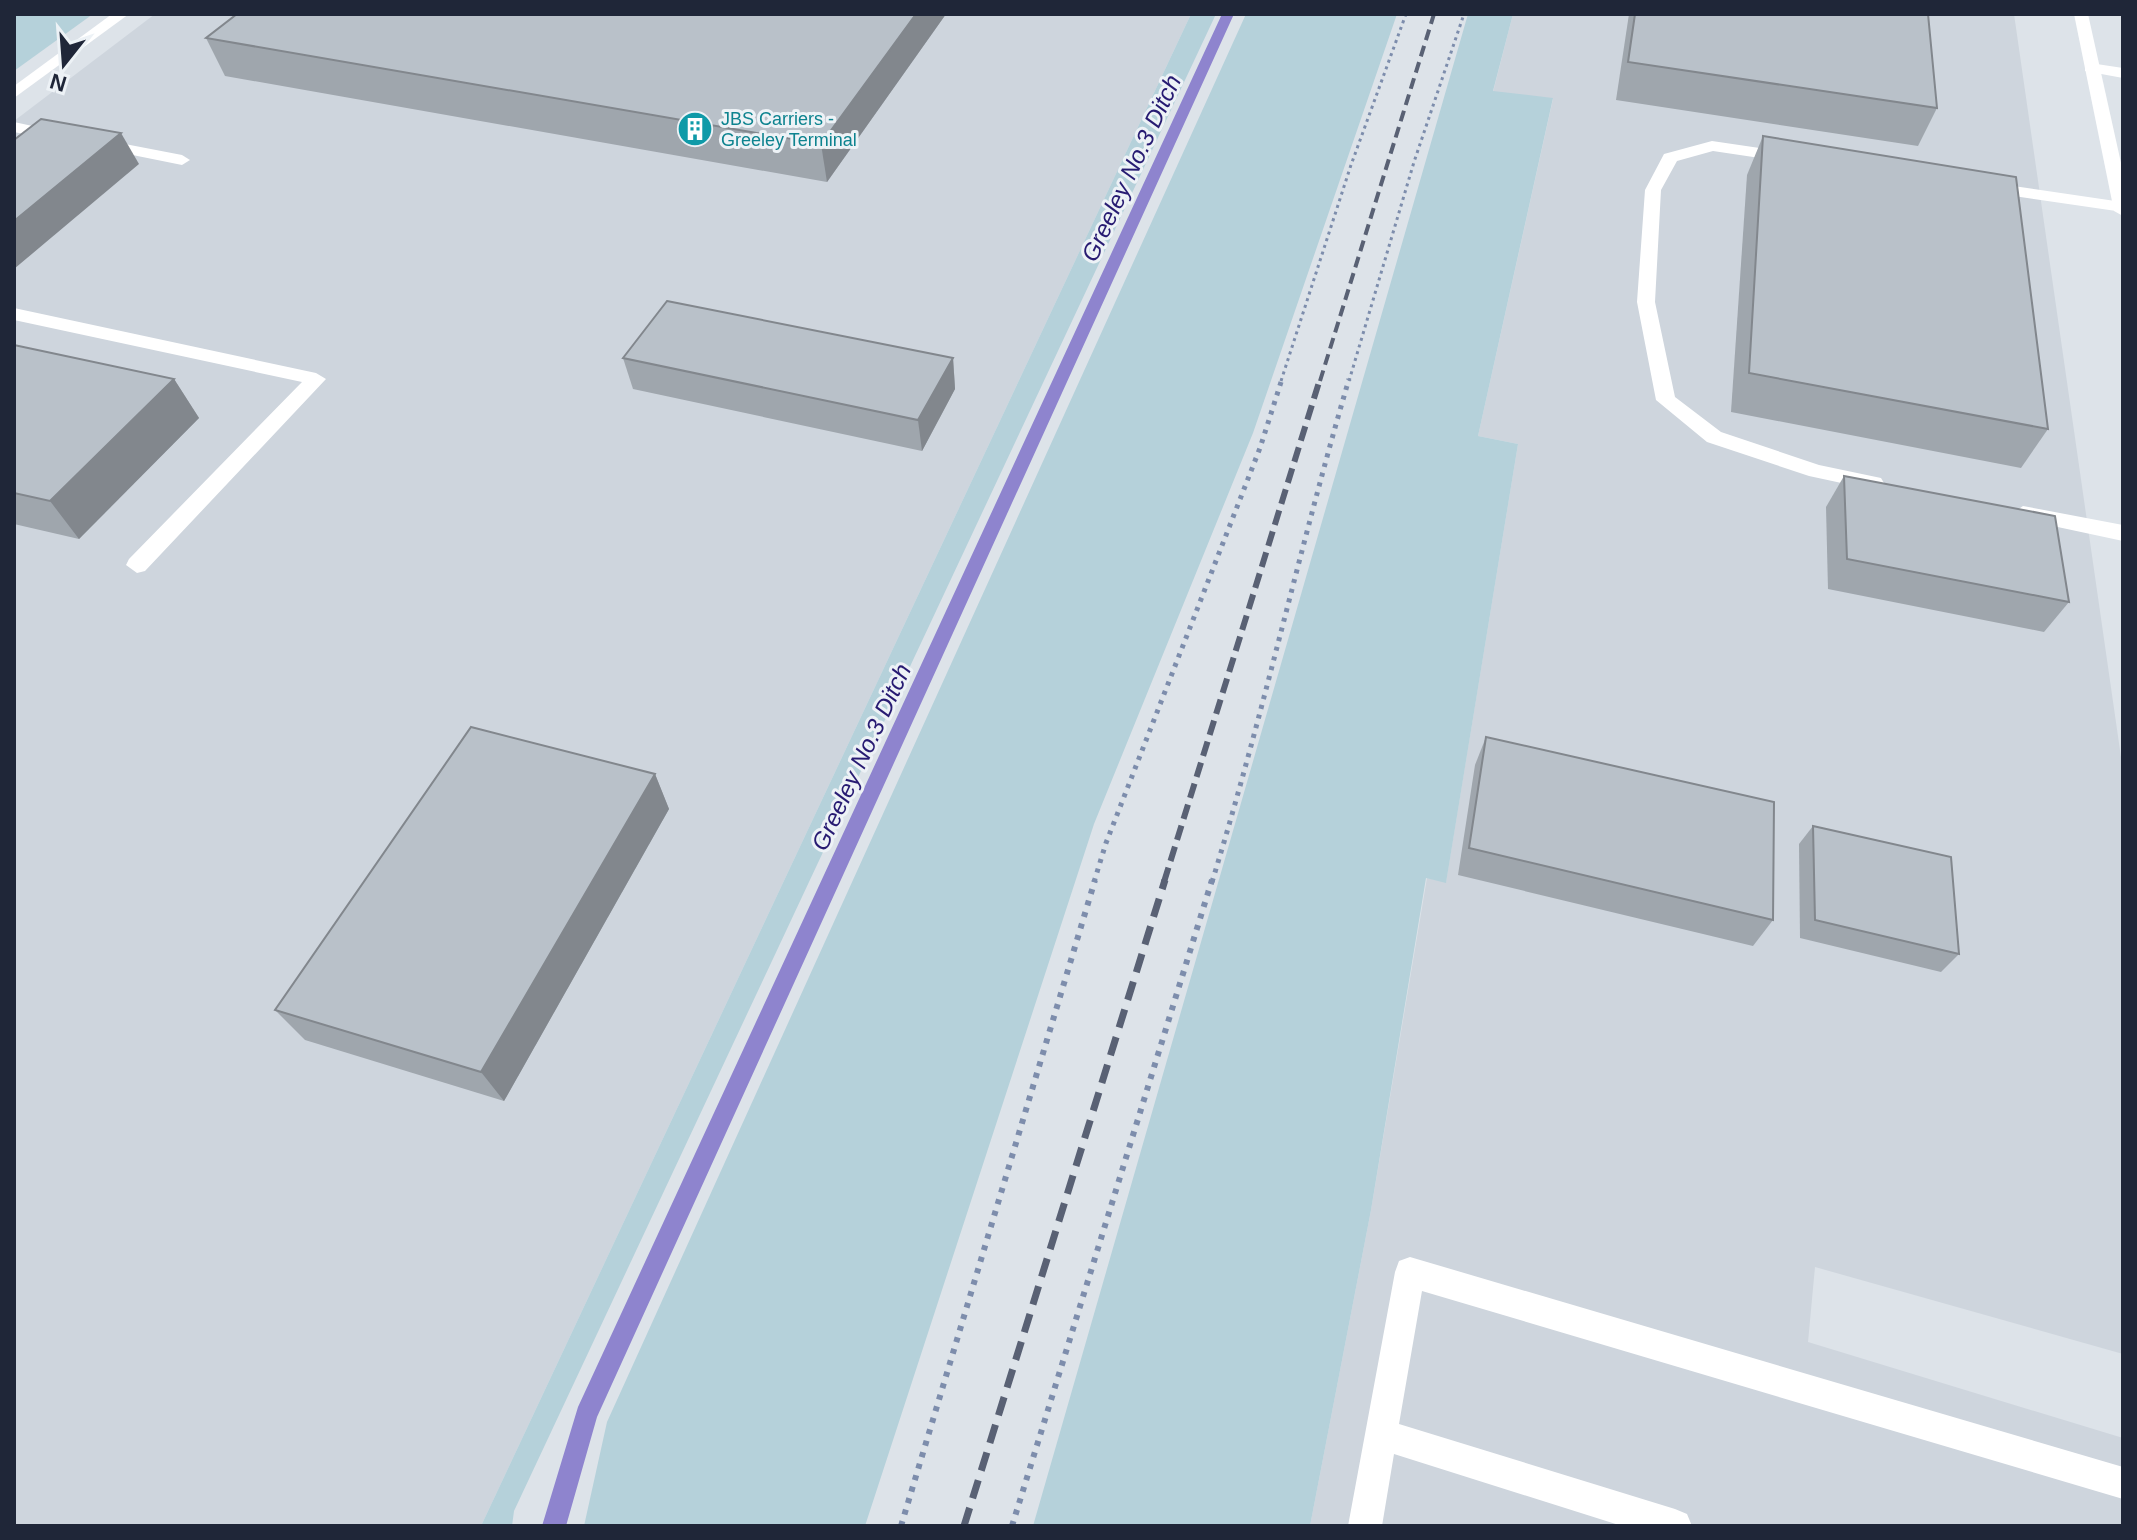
<svg xmlns="http://www.w3.org/2000/svg" width="2137" height="1540" viewBox="0 0 2137 1540" font-family="Helvetica,sans-serif">
	<style>
		.built { fill: #ced5dd }
		.green { fill: #b5d1da }
		.lines { fill: none; stroke-linecap: round; stroke-linejoin: round }
		.stream { fill: #8e84ce; fill-rule: evenodd }
		.path-far2 { stroke: #7d8dac; stroke-width: 3; stroke-dasharray: 3 4; stroke-linecap: butt }
		.path-far1 { stroke: #7d8dac; stroke-width: 5; stroke-dasharray: 4 6; stroke-linecap: butt }
		.path { stroke: #7d8dac; stroke-width: 6; stroke-dasharray: 5 7; stroke-linecap: butt }
		.lane { fill: #fff; fill-rule: evenodd }
		.street { fill: #fff; fill-rule: evenodd }
		.rail-far2 { stroke: #596174; stroke-width: 4; stroke-dasharray: 11 6; stroke-linecap: butt }
		.rail-far1 { stroke: #596174; stroke-width: 6; stroke-dasharray: 15 7; stroke-linecap: butt }
		.rail { stroke: #596174; stroke-width: 7; stroke-dasharray: 19 10; stroke-linecap: butt }
		.wall { fill: #9fa6ad }
		.shaded-wall { fill: #82878d }
		.building { fill: #b9c1c9; stroke: #82878d; stroke-width: 2 }
		.labels { text-anchor: middle; dominant-baseline: central; stroke-width: 6; stroke-linejoin: round; paint-order: stroke }
		.far-culture-label { font-size: 18px; fill: #0d838f; stroke: #edf2f6; text-anchor: start }
		.water-label { font-size: 24px; font-style: italic; fill: #271b72; stroke: #edf2f6 }
	</style>
	<rect width="100%" height="100%" fill="#dde3e9"/>
	<g class="built">
		<polygon points="155,14 1191,14 481,1526 14,1526 14,121"/>
		<polygon points="1513,14 2014,14 2123,771 2123,1354 1815,1267 1808,1342 2123,1438 2123,1526 1310,1526 1371,1210 1427,878 1446,882 1518,444 1478,436 1553,99 1493,92"/>
	</g>
	<g class="green">
		<polygon points="14,14 93,14 14,71"/>
		<polygon points="1191,14 1216,14 514,1511 512,1526 481,1526"/>
		<polygon points="1246,14 1397,14 1253,433 1094,824 865,1526 584,1526 607,1422"/>
		<polygon points="1468,14 1513,14 1493,91 1553,98 1478,436 1518,444 1446,883 1426,878 1371,1210 1310,1526 1033,1526"/>
	</g>
	<g class="lines">
		<polygon class="stream" points="1222,14 1234,14 597,1417 566,1526 542,1526 578,1407"/>
		<g class="path-far2">
			<polyline points="1281,381 1351,165 1406,14"/>
			<polyline points="1349,381 1414,162 1464,14"/>
		</g>
		<g class="path-far1">
			<polyline points="1094,882 1106,843 1260,448 1282,379"/>
			<path d="M1212,882C1263,716 1300,546 1349,379"/>
		</g>
		<g class="path">
			<polyline points="901,1526 1095,880"/>
			<polyline points="1012,1526 1212,880"/>
		</g>
		<g class="lane">
			<polygon points="2090,63 2123,68 2123,78 2085,71 2085,65"/>
			<polygon points="14,122 65,133 67,136 59,141 14,132"/>
			<polygon points="99,139 182,155 190,160 182,165 93,147 93,141"/>
			<polygon points="1712,141 1787,152 1795,157 1787,162 1713,151 1677,161 1661,190 1655,302 1675,397 1721,432 1819,465 1881,478 1884,483 1881,488 1874,490 1809,476 1707,442 1656,400 1637,302 1645,190 1664,154"/>
			<polygon points="1986,182 2122,202 2123,212 1980,191 1980,183"/>
			<polygon points="14,308 316,373 326,379 145,571 137,573 126,565 129,559 302,382 14,320"/>
			<polygon points="2023,506 2123,525 2123,541 2016,518 2013,513"/>
			<polygon points="1410,1257 2123,1467 2123,1499 1422,1291 1399,1424 1675,1509 1687,1514 1692,1526 1622,1526 1394,1454 1382,1526 1348,1526 1395,1272 1399,1261"/>
		</g>
		<g class="street">
			<polygon points="112,14 129,14 14,98 14,86"/>
			<polygon points="2074,14 2088,14 2123,172 2123,216 2114,211"/>
		</g>
		<polyline class="rail-far2" points="1320,381 1434,14"/>
		<polyline class="rail-far1" points="1164,882 1320,379"/>
		<polyline class="rail" points="964,1526 1165,880"/>
	</g>
	<g class="wall">
		<polygon points="237,14 946,14 827,182 225,76 206,38"/>
		<polygon points="1629,14 1928,14 1937,108 1918,146 1616,100"/>
		<polygon points="1763,136 2048,429 2021,468 1731,412 1747,175"/>
		<polygon points="14,345 174,379 199,418 79,539 14,524"/>
		<polygon points="623,358 953,358 955,389 922,451 633,389"/>
		<polygon points="1844,476 2069,602 2044,632 1828,589 1826,507"/>
		<polygon points="1486,737 1773,920 1753,946 1458,875 1475,765"/>
		<polygon points="655,774 669,809 504,1101 305,1040 275,1010"/>
		<polygon points="1813,826 1959,954 1941,972 1800,938 1799,844"/>
	</g>
	<g class="shaded-wall">
		<polygon points="916,14 946,14 827,182 821,144"/>
		<polygon points="121,133 139,164 14,269 14,221"/>
		<polygon points="953,358 955,389 922,451 918,420"/>
		<polygon points="174,379 199,418 79,539 50,501"/>
		<polygon points="655,774 669,809 504,1101 481,1072"/>
	</g>
	<g class="building">
		<polygon points="237,14 916,14 821,144 206,38"/>
		<polygon points="1635,14 1928,14 1937,108 1628,62"/>
		<polygon points="41,119 121,133 14,221 14,140"/>
		<polygon points="1763,136 2016,177 2048,429 1749,373"/>
		<polygon points="667,301 953,358 918,420 623,358"/>
		<polygon points="14,345 174,379 50,501 14,493"/>
		<polygon points="1844,476 2055,516 2069,602 1847,559"/>
		<polygon points="471,727 655,774 481,1072 275,1010"/>
		<polygon points="1486,737 1774,802 1773,920 1469,848"/>
		<polygon points="1813,826 1951,857 1959,954 1815,920"/>
	</g>
	<defs>
		<symbol id="building-disc" viewBox="-11 -11 22 22"><circle r="9.5" fill="#0f9aa8" stroke="#edf2f6"/><path d="M-4-6H4V6H1V3H-1V6H-4ZM-2.5-4.3h1.7v1.8h-1.7ZM.8-4.3h1.7v1.8H.8ZM-2.5-1h1.7V.8h-1.7ZM.8-1h1.7V.8H.8Z" fill="#fff"/></symbol>
	</defs>
	<g fill-rule="evenodd">
		<use href="#building-disc" x="675" y="109" width="40" height="40"/>
	</g>
	<g class="labels">
		<g class="far-culture-label">
			<text x="721" y="119">JBS Carriers -<tspan x="721" dy="21">Greeley Terminal</tspan></text>
		</g>
		<g class="water-label">
			<text transform="translate(1131 168) rotate(-65)">Greeley No.3 Ditch</text>
			<text transform="translate(861 757) rotate(-65)">Greeley No.3 Ditch</text>
		</g>
	</g>
	<rect width="2137" height="1540" fill="none" stroke="#1f2638" stroke-width="32"/>
	<g transform="translate(64 64) rotate(197)" stroke="#edf2f6" stroke-width="6" paint-order="stroke">
	<path d="M0-6L14 30L0 20L-14 30Z" fill="#1f2638"/>
	<text y="-12" font-size="22" font-weight="bold" text-anchor="middle" fill="#1f2638">N</text>
	</g>
</svg>
